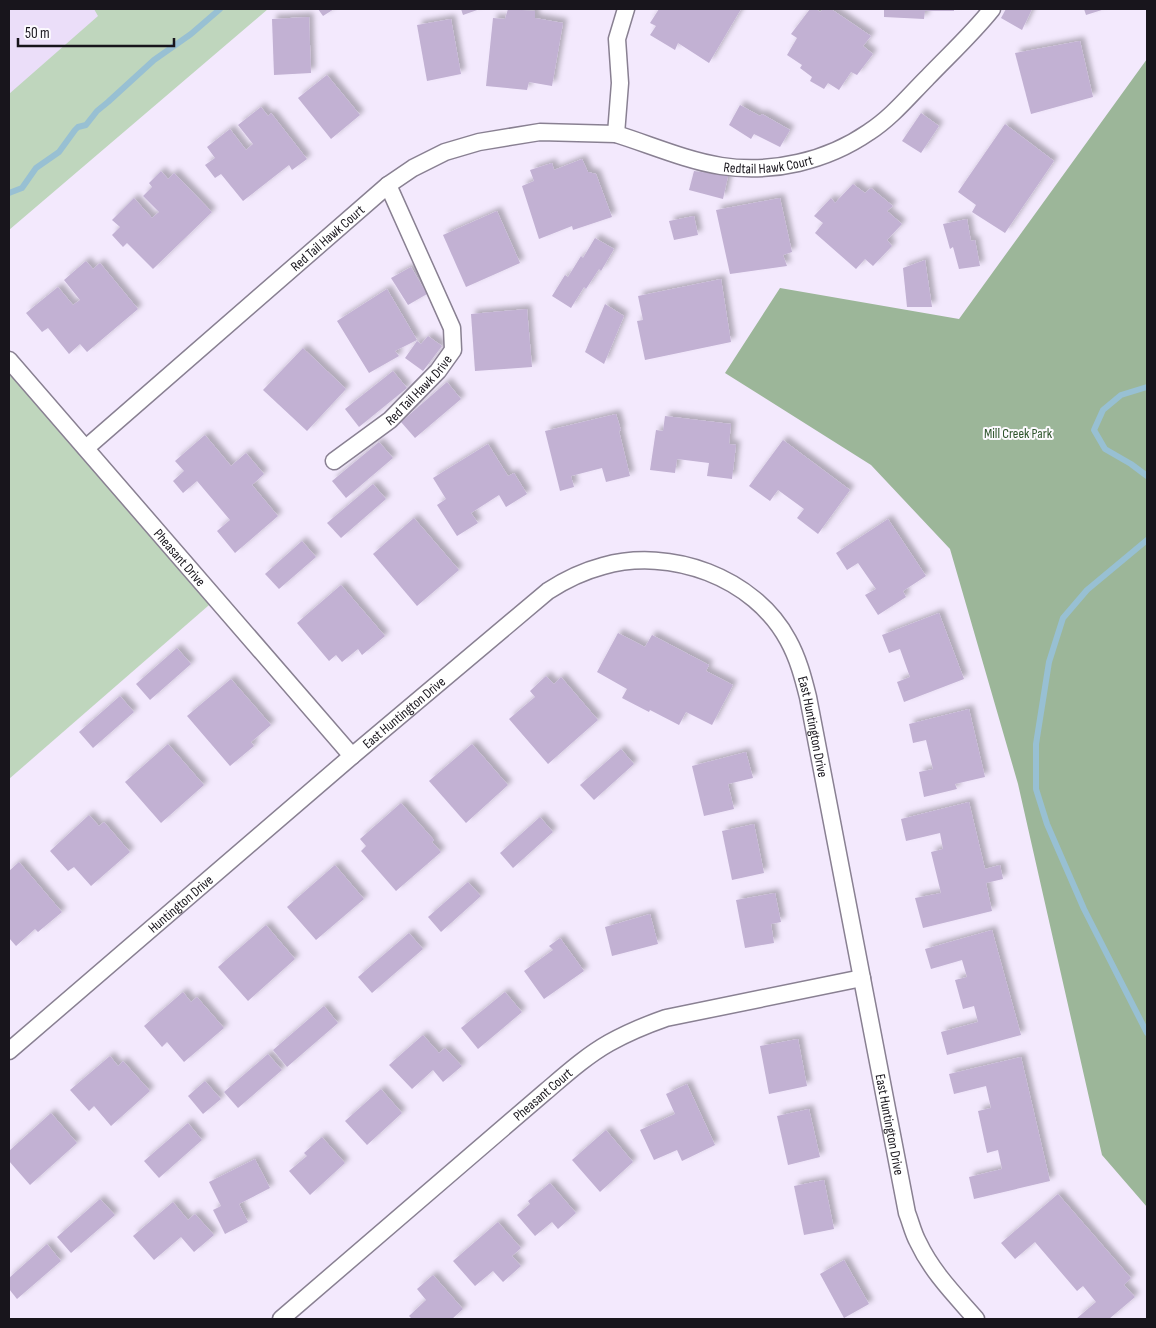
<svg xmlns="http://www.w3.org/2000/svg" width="1156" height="1328" viewBox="0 0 1156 1328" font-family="'Sofia Sans Condensed',sans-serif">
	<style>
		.built { fill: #ebdef9 }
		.green { fill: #bfd6bd }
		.forest { fill: #9cb699 }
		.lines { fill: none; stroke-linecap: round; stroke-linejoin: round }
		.stream { stroke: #98c0d3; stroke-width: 6 }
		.building { fill: #c2b1d3; filter: url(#shadow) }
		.minor-casing { stroke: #898092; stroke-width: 19 }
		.minor { stroke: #fff; stroke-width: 16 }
		.labels { text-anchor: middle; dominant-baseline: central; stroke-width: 4; stroke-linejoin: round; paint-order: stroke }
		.street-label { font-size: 14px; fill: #18151c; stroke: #fcfafe }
		.park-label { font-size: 14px; fill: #2d542b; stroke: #fcfafe }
	</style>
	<defs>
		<filter id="shadow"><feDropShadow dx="4.5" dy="-4.5" stdDeviation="2.5" flood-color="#0004"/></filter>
	</defs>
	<rect width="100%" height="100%" fill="#f3e9fd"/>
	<polygon class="built" points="9,9 120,9 9,106"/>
	<g class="green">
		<polygon points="94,9 268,9 9,230 9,94 98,16"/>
		<polygon points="9,360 216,599 9,779"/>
	</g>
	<polygon class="forest" points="1147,59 1147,1207 1102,1155 1018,784 950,549 871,465 725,373 780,288 959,319"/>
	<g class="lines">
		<g class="stream">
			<polyline points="9,193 22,188 36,168 59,152 75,130 78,127 86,125 97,111 108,102 154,60 191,34 220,9"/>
			<polyline points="1147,387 1121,395 1103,410 1094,430 1105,449 1131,464 1147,476"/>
			<polyline points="1147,540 1087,590 1063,618 1049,662 1036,744 1036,789 1047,824 1084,909 1147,1033"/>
		</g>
	</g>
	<g class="building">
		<polygon points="318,9 334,9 323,16"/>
		<polygon points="461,9 480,9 463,15"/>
		<polygon points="508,9 535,11 535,18 563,23 552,86 529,82 527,90 486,86 493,18 505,19"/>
		<polygon points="659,9 741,9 709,63 678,43 675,50 650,35 656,26 650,23"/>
		<polygon points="810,9 816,9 820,12 823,9 831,9 871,36 863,46 873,54 857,75 851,72 839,90 828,83 824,89 810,81 812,77 800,68 802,65 787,55 797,38 791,34"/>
		<polygon points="884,9 954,9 954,11 925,11 924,19 884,17"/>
		<polygon points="1006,9 1032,9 1022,30 1001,18"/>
		<polygon points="1084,9 1105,9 1086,15"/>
		<polygon points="309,17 311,73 274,75 272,19"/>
		<polygon points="451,19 461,74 427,81 417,25"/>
		<polygon points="1080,41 1093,97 1031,114 1015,53"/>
		<polygon points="327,75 360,115 331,139 298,98"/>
		<polygon points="740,105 760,116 762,114 790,130 780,147 754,134 751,139 729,125"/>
		<polygon points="261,107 268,116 271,113 307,159 292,170 289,165 243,201 221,174 215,178 205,165 215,158 207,147 230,129 246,150 253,144 238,125"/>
		<polygon points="921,113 939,126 921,153 902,141"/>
		<polygon points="1005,124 1054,161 1005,233 972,212 976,205 958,192"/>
		<polygon points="582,159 588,172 596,174 612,217 573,230 572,226 539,239 522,186 534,181 530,170 552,163 554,170"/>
		<polygon points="161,171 168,179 174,173 212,212 153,269 127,243 123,247 112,235 120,227 112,220 134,198 152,218 159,212 143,196 152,187 149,183"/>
		<polygon points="694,171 728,176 723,199 689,190"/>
		<polygon points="853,184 865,193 871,188 893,206 887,211 902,224 887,240 892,246 873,266 865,259 856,269 815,233 823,223 814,216 831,198 835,203"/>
		<polygon points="780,198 792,252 783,255 787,266 730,274 716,210"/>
		<polygon points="497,211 520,263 466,287 443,235"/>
		<polygon points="694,216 698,235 674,240 669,221"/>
		<polygon points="967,219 971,241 975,240 980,266 959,269 953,247 950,249 943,224"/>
		<polygon points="595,238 614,249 601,271 599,269 586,289 584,287 571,308 552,296 565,275 568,277 581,256 583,258"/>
		<polygon points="925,260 932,307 907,307 903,268"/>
		<polygon points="86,261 93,269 100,263 138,309 87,352 80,344 69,354 48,328 42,332 26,313 58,287 73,305 80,300 64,280"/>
		<polygon points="411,267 427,294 408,305 391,278"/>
		<polygon points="721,279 731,342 645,360 637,321 643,320 638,296"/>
		<polygon points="387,289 417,340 395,351 399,356 369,373 337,321"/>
		<polygon points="605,304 624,316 604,364 585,352"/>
		<polygon points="527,309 532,367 475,371 471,314"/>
		<polygon points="428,336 442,346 423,371 405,358 417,341 421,344"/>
		<polygon points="303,348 346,389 307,431 263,390"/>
		<polygon points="393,371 407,388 359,427 345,409"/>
		<polygon points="447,382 461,399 415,438 401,422"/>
		<polygon points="616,414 621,430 619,431 630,476 606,482 602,468 571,476 574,487 560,491 545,431"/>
		<polygon points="665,416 731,424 729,444 736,445 732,479 707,476 709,463 677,459 675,473 650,470 656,430 663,431"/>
		<polygon points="205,435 231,466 246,453 264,474 252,485 278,516 235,553 217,531 230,520 197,481 183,493 173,481 184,471 175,461"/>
		<polygon points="783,440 850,490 818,534 797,518 804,509 778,490 770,501 749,486"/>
		<polygon points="379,442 393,458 346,498 332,481"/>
		<polygon points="488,444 508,476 514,473 527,494 506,507 499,495 471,513 478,523 457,536 437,505 446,499 433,478"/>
		<polygon points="373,484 386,499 341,538 327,523"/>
		<polygon points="414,518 459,570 417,606 373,554"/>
		<polygon points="888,519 926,576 903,591 906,597 878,615 865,595 876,589 858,563 847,570 836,553"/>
		<polygon points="302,541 316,557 279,589 265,574"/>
		<polygon points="341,585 385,636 362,655 358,649 342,662 336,655 329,661 297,623"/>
		<polygon points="939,613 964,679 904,702 897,682 910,677 900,649 889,653 882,635"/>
		<polygon points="618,633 645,647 652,635 709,665 706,671 733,685 712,725 686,712 679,725 650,710 649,712 622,698 627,689 597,672"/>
		<polygon points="177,648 191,664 150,700 136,684"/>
		<polygon points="546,676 554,684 561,677 598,720 548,764 509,719 535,697 530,691"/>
		<polygon points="231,679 271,725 251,742 254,746 230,766 187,716"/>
		<polygon points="120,696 134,712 93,748 79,732"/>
		<polygon points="969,709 985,777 955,784 957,789 924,797 919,772 933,769 926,740 913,743 909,724"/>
		<polygon points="168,744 204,785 161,823 125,782"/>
		<polygon points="472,744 508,785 466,823 429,781"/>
		<polygon points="621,749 634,764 594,800 580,785"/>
		<polygon points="746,752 753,778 728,784 734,809 704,816 692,766"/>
		<polygon points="969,802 985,869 1000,865 1003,879 986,883 992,911 923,928 915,898 941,893 931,852 943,849 940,833 906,841 901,819"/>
		<polygon points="401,803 434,840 432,842 441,852 396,891 361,851 366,846 360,839"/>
		<polygon points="89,815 99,826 104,822 130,852 91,886 74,867 68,871 50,851"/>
		<polygon points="540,817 553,832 513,868 500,853"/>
		<polygon points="754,824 764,873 732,880 722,831"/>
		<polygon points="19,862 62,912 38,932 35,929 16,946 9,938 9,871"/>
		<polygon points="335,865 364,899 316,940 287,907"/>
		<polygon points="468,882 481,896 441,932 428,917"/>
		<polygon points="775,893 781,922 771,924 774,943 745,948 736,900"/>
		<polygon points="650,914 658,944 612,956 605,927"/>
		<polygon points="266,925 295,959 248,1001 218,967"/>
		<polygon points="992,930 1021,1035 947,1055 941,1032 978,1022 974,1006 963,1009 955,980 967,977 962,960 931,969 925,949"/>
		<polygon points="409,933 423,949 372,993 358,977"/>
		<polygon points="560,938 584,971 544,999 524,971 553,950 549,946"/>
		<polygon points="183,992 191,1002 197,997 224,1028 184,1062 167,1042 162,1047 144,1026"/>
		<polygon points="505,992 522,1012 478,1049 461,1028"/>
		<polygon points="324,1006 338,1023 287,1067 273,1050"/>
		<polygon points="423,1035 439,1053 445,1048 462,1066 443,1082 433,1070 412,1089 389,1065"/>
		<polygon points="798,1039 807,1086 769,1094 760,1046"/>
		<polygon points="268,1054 282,1070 238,1108 224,1092"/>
		<polygon points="110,1056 118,1066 123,1061 150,1091 111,1126 94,1106 89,1111 70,1090"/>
		<polygon points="1021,1057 1050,1181 974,1199 969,1177 1002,1169 998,1150 987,1153 978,1111 991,1108 986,1086 954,1094 949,1074"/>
		<polygon points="205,1081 221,1099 203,1114 188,1096"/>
		<polygon points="687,1084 715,1145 682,1161 677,1150 654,1160 640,1130 675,1114 666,1094"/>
		<polygon points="381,1089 402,1113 367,1145 345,1121"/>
		<polygon points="809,1109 820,1157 788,1165 777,1116"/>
		<polygon points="51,1113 77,1143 30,1185 9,1161 9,1151"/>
		<polygon points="188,1123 202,1140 159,1178 144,1161"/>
		<polygon points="606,1130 633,1162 600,1192 572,1160"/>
		<polygon points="322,1137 345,1163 310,1195 289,1171 307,1156 304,1153"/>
		<polygon points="255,1159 270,1188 239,1204 248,1222 225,1234 213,1210 221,1206 209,1182"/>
		<polygon points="824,1180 834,1229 804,1235 794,1186"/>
		<polygon points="550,1183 576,1213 558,1229 552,1222 535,1236 517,1215 530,1204 528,1201"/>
		<polygon points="1058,1194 1131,1278 1124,1285 1135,1297 1109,1319 1076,1319 1096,1302 1083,1286 1077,1291 1035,1242 1015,1259 1001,1243"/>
		<polygon points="100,1199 115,1215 71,1253 57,1237"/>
		<polygon points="173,1202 188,1220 195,1214 214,1235 194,1252 181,1237 154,1260 133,1236"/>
		<polygon points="498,1222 521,1248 512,1256 521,1266 503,1282 493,1271 475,1286 453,1261"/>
		<polygon points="47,1244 61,1261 17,1299 9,1289 9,1278"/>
		<polygon points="844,1260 869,1304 844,1318 820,1274"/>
		<polygon points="433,1275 463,1309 452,1319 412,1319 409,1316 426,1300 417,1289"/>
	</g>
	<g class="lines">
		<defs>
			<g id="minor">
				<path id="s1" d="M626,9L617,39L620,83L616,134C651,145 685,160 721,166C772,174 827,161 869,132C891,118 909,96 927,78C949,55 972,34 992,9"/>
				<path id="s2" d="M9,360L352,756"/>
				<path id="s3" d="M86,448L388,185L413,168L445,152L479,142L540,132L616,134"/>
				<path id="s4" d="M334,461L390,420L438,371L453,350L452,328L388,185"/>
				<path id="s5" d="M9,1051L352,756L548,591C565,580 584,571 603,566C670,547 754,577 788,640C798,658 803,677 808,697L907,1213C911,1223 913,1233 918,1242C932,1272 955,1295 976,1319"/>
				<path id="s6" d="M281,1319L545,1092C565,1075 586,1056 609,1043C627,1033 646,1025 666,1018L862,978"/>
			</g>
		</defs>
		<use href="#minor" class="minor-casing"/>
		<use href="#minor" class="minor"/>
	</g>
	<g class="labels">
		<g class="street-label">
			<text stroke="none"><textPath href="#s1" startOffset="284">Redtail Hawk Court</textPath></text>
			<text stroke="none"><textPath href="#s3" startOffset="320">Red Tail Hawk Court</textPath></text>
			<text stroke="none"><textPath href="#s4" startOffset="111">Red Tail Hawk Drive</textPath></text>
			<text stroke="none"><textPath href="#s2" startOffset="261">Pheasant Drive</textPath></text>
			<text stroke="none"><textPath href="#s5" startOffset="520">East Huntington Drive</textPath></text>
			<text stroke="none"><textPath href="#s5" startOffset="1074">East Huntington Drive</textPath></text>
			<text stroke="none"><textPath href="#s5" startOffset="226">Huntington Drive</textPath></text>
			<text stroke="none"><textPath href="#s6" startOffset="345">Pheasant Court</textPath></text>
			<text stroke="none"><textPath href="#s5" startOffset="1479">East Huntington Drive</textPath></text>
		</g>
		<g class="park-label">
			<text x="1018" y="433">Mill Creek Park</text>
		</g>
	</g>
	<rect width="1156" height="1328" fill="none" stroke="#18151c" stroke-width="20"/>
	<path d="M18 38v8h156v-8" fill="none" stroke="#18151c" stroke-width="2.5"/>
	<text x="25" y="38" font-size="15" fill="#18151c" stroke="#fcfafe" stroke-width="4" paint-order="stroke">50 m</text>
</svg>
